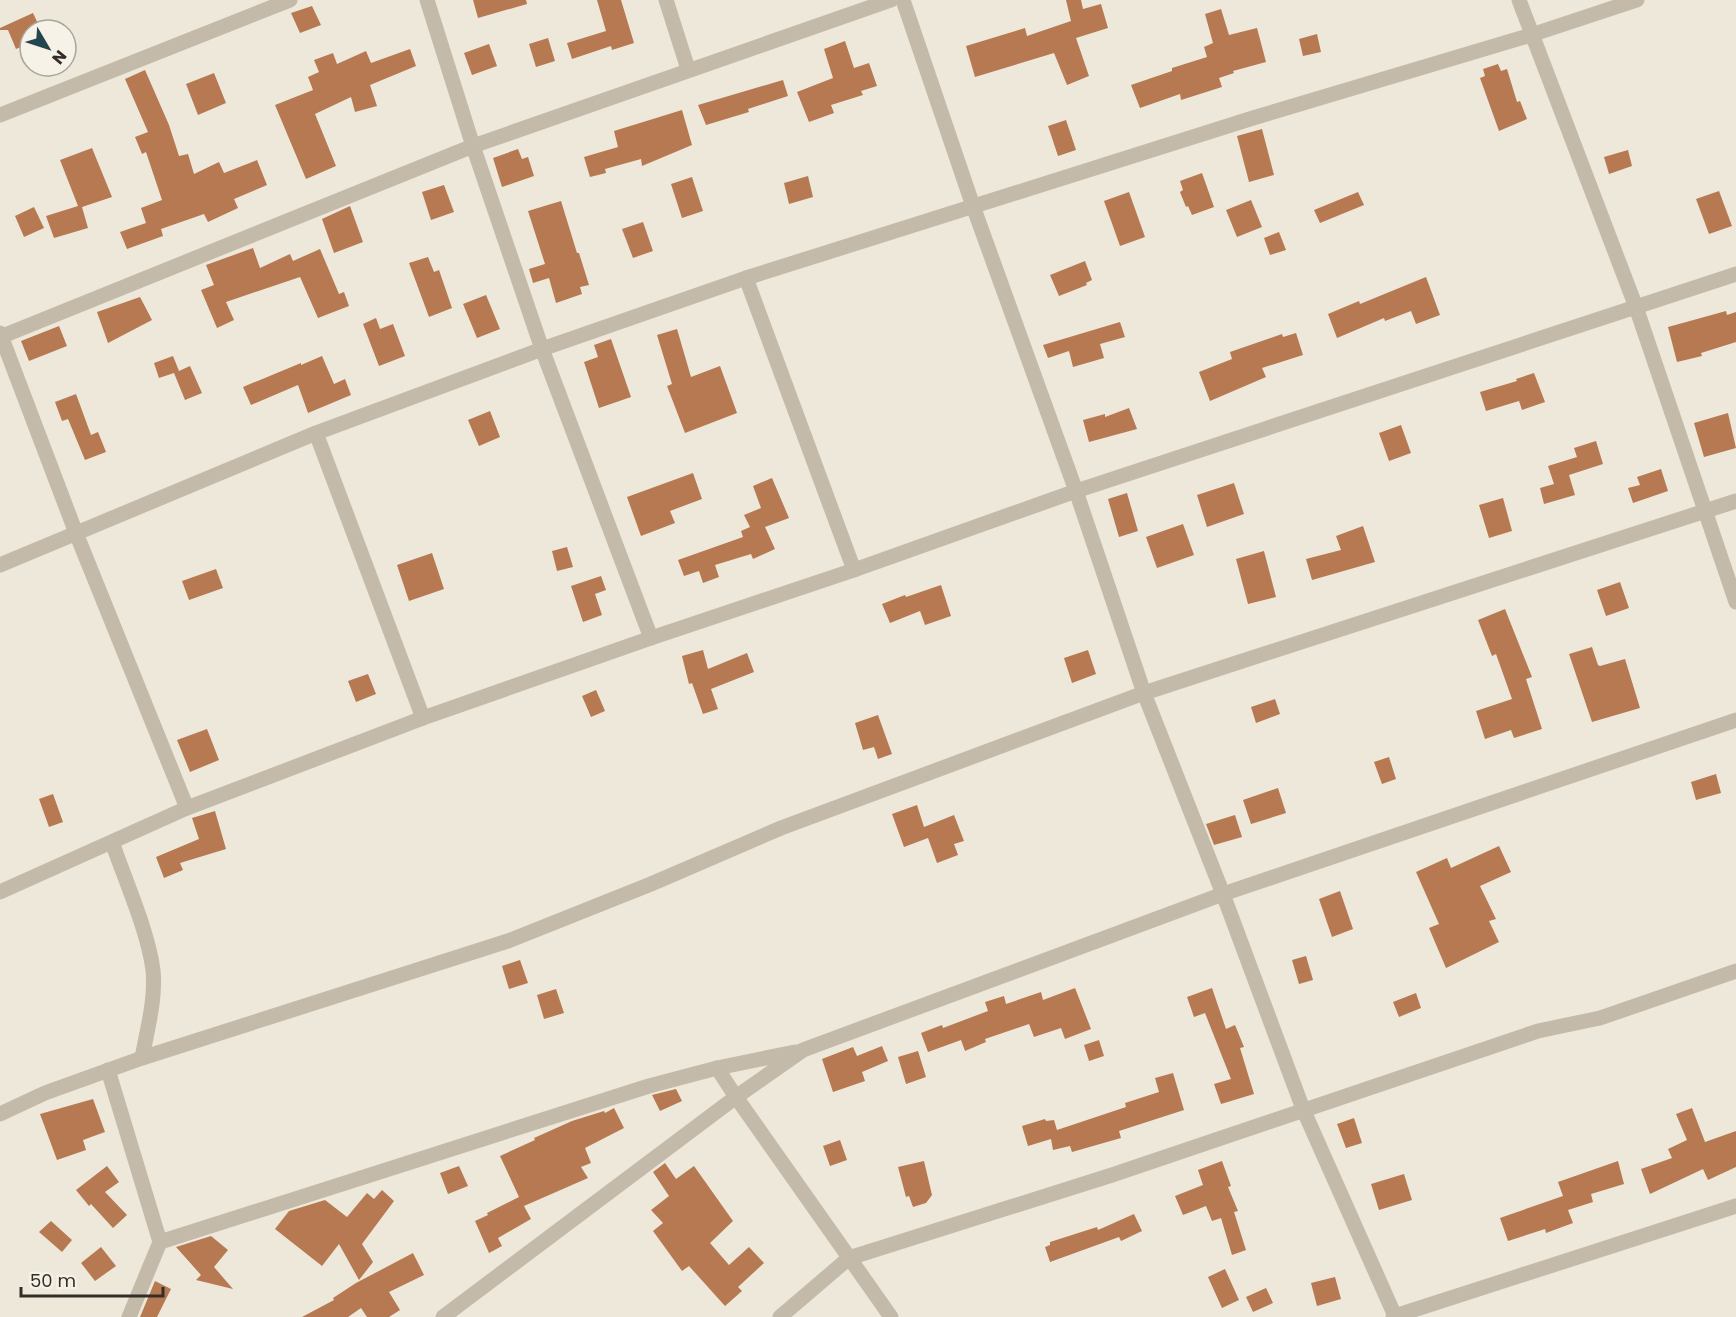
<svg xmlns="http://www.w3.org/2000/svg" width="1736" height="1317" viewBox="0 0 1736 1317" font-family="Poppins,sans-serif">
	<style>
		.building { fill: #b67951 }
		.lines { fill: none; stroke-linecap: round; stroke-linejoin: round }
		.minor { stroke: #c4baa9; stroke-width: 15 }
		.tertiary { stroke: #c4baa9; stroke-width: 15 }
	</style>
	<rect width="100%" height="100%" fill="#eee8db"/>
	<g class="building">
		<polygon points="473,0 526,0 527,4 478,18"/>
		<polygon points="597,0 621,0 634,43 612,50 611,46 572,59 567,43 606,31"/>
		<polygon points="1066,0 1081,0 1083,9 1101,4 1108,28 1076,38 1089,76 1067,85 1054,53 975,77 966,46 1025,28 1027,36 1071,21"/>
		<polygon points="312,6 321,25 300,33 291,13"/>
		<polygon points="1221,9 1229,35 1257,28 1266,62 1233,71 1234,73 1219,78 1222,87 1181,100 1180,94 1140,108 1131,85 1172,71 1172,68 1207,57 1204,47 1213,43 1205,14"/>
		<polygon points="33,13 41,30 30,30 30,43 16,49 8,30 0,30 0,28"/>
		<polygon points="1317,34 1321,52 1303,56 1299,39"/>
		<polygon points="548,38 555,61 536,67 529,44"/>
		<polygon points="845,41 854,68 869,63 877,86 861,91 863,95 831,105 834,113 809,122 797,92 833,78 824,49"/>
		<polygon points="489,44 497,66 472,75 464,53"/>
		<polygon points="410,49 416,66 370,85 377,106 355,112 351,97 315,114 336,166 306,179 275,105 313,90 308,77 319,72 314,60 333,53 337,64 366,51 371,63"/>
		<polygon points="1498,64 1501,71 1507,69 1517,102 1520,101 1527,119 1499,131 1480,78 1485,76 1483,69"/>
		<polygon points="145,70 169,125 179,156 188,154 194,174 219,162 224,173 257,160 267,185 234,199 238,208 208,222 204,214 161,229 163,236 127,249 120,232 146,223 141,208 162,200 146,152 142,154 135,137 148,132 125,79"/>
		<polygon points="214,73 226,103 198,115 186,84"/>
		<polygon points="783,80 788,96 748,109 749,112 706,125 698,105"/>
		<polygon points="682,110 692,145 642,166 641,159 605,169 606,173 590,177 584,157 618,147 614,131"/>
		<polygon points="1066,120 1076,150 1058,156 1048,126"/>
		<polygon points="1262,129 1274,175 1249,182 1237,136"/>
		<polygon points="92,148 112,197 82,207 88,228 54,238 46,216 78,206 60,160"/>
		<polygon points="518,149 522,159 528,157 534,176 502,187 493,158"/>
		<polygon points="1628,150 1632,166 1609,174 1604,157"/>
		<polygon points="1202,173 1214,207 1192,215 1188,206 1186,207 1180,192 1183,190 1180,181"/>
		<polygon points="808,176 813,197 789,204 784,183"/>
		<polygon points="692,177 703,211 682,218 671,184"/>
		<polygon points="444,185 454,212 431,220 422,192"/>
		<polygon points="1719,191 1732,226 1709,234 1696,199"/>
		<polygon points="1129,192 1145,237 1120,246 1104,201"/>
		<polygon points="1358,192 1364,205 1320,223 1314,210"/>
		<polygon points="1251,200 1262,227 1237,237 1226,210"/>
		<polygon points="561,201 577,253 579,253 589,285 580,287 582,294 556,303 549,278 533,283 529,269 545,264 528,211"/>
		<polygon points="350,206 363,242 334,253 322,219"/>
		<polygon points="34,207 44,228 24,237 15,216"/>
		<polygon points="643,222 653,251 633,258 622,229"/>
		<polygon points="1279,232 1286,250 1270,255 1264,238"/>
		<polygon points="253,248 260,268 290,254 293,261 320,249 339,294 344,292 349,306 318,318 300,277 226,302 234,320 217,328 201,290 214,285 206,265"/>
		<polygon points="428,257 434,272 439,270 452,308 429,317 409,263"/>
		<polygon points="1085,261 1092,280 1086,283 1087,285 1059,296 1050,275"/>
		<polygon points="1426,277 1440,315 1416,324 1411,311 1385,321 1384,318 1337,338 1328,314 1359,301 1360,304"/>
		<polygon points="486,295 500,329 477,338 463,304"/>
		<polygon points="140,297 152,320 108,343 97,312"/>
		<polygon points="1726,311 1727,315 1736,312 1736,342 1701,353 1702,356 1677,362 1668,327"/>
		<polygon points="376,318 380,329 393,324 405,356 379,366 363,324"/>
		<polygon points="1120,322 1125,337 1100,344 1104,358 1073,367 1069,351 1048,358 1043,345"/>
		<polygon points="59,326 67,346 29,361 21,341"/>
		<polygon points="677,329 691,377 720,366 737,413 685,433 667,386 672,384 657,335"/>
		<polygon points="1296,333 1303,355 1262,368 1266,377 1210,401 1199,372 1232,359 1230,352 1282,334 1283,337"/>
		<polygon points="611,339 631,397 599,408 584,362 598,357 594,345"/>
		<polygon points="173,356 179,371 190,366 202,393 185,400 174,373 159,378 154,363"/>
		<polygon points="322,356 334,384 345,379 351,395 308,413 298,385 251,405 243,387 301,363 301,365"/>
		<polygon points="1534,373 1545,402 1522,410 1519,401 1486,411 1480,392 1517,381 1516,379"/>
		<polygon points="76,394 91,435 98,432 106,452 85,460 68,419 62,421 55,402"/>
		<polygon points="1129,408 1137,429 1089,442 1083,420 1105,414 1105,417"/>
		<polygon points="490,411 500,437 479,446 468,420"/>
		<polygon points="1728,413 1736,448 1704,457 1694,423"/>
		<polygon points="1401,425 1411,453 1389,461 1379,433"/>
		<polygon points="1596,441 1603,464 1569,475 1575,495 1544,504 1540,488 1554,484 1548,466 1577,457 1574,448"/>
		<polygon points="1661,469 1668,491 1633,503 1628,488 1640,485 1637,477"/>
		<polygon points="693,473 702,499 670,511 675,523 641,536 627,497"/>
		<polygon points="772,478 789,518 765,527 775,549 753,559 751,554 715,565 719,577 703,583 699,571 684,576 678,560 743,537 741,531 750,527 744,515 761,508 753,486"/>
		<polygon points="1234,483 1244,514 1207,527 1197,495"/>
		<polygon points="1127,493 1138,531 1119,537 1108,499"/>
		<polygon points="1503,498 1512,531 1489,538 1479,505"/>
		<polygon points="1183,524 1194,555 1157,568 1146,537"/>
		<polygon points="1363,526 1375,562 1312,580 1306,559 1341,550 1336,536"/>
		<polygon points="567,547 573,567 557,571 552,551"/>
		<polygon points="1264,551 1276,597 1248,604 1236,559"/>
		<polygon points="432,553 444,589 409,601 397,565"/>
		<polygon points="216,569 223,588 189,600 182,581"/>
		<polygon points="601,576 606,590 595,594 602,615 583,622 571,586"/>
		<polygon points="1620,582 1629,608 1606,616 1597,590"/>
		<polygon points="941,585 951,616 925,625 920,611 890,623 882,604 905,595 906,597"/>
		<polygon points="1505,609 1532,677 1526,679 1542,729 1514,738 1511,730 1485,739 1476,711 1512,699 1496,654 1492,656 1478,620"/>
		<polygon points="1592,647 1598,665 1600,666 1625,659 1640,708 1592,722 1569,654"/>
		<polygon points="703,650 708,669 747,653 754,672 711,689 718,709 703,714 692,683 689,684 682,656"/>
		<polygon points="1088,650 1096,674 1072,683 1064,658"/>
		<polygon points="368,674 376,694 356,702 348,681"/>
		<polygon points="596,690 605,711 591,717 582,696"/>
		<polygon points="1275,699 1280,714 1256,723 1251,707"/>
		<polygon points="878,715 892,754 878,759 874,747 863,750 855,723"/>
		<polygon points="207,729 219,760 190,772 177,740"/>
		<polygon points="1389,757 1396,779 1382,784 1374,762"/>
		<polygon points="1716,774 1721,793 1696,800 1691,782"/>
		<polygon points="1278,788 1286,813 1251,824 1243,800"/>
		<polygon points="53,794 63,822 49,827 39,799"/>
		<polygon points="917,805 924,827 954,815 964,841 954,844 958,855 937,863 928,838 904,847 892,814"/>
		<polygon points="215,811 226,849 180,863 183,870 164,878 156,857 199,839 192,818"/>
		<polygon points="1235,815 1242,837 1214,845 1206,824"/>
		<polygon points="1499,846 1511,872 1480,886 1496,919 1489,921 1499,942 1446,968 1429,928 1439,924 1416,872 1447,858 1451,868"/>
		<polygon points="1340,891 1353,929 1332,937 1319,899"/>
		<polygon points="1306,956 1313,980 1299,984 1292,960"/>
		<polygon points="520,960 528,983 509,989 502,966"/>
		<polygon points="1075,988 1091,1029 1065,1039 1061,1028 1034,1037 1029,1024 985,1039 986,1042 965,1051 961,1040 928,1052 921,1033 942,1025 943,1028 988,1011 985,1002 1004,996 1006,1004 1041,992 1043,1000"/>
		<polygon points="1212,988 1226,1029 1235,1025 1244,1047 1240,1048 1254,1094 1221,1104 1214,1084 1231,1079 1205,1013 1194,1017 1187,997"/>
		<polygon points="556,989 564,1013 544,1019 537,995"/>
		<polygon points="1416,993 1421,1008 1399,1017 1393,1002"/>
		<polygon points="1099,1040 1104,1056 1089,1061 1084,1045"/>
		<polygon points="882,1046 888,1061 862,1072 865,1081 833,1092 822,1059 853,1047 857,1056"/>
		<polygon points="918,1051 926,1077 906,1084 898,1057"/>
		<polygon points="1173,1073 1184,1110 1119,1131 1121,1138 1072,1152 1070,1146 1053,1150 1051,1139 1028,1146 1022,1126 1045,1119 1046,1121 1054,1120 1057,1130 1126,1107 1125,1103 1159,1092 1155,1078"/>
		<polygon points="676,1089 682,1101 660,1111 652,1095"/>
		<polygon points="93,1099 105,1132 83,1140 86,1150 57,1160 40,1114"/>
		<polygon points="614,1108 624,1128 585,1148 591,1163 581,1167 588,1178 524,1206 531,1219 498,1238 502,1246 489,1253 475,1221 488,1215 487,1213 519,1197 500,1156 535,1140 534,1138 572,1121 604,1111 605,1113"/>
		<polygon points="1692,1108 1705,1142 1736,1131 1736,1167 1708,1180 1703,1169 1650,1194 1641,1169 1672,1158 1668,1149 1687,1140 1676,1114"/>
		<polygon points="1354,1118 1362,1143 1346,1148 1337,1124"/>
		<polygon points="840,1140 847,1160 830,1166 823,1146"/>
		<polygon points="924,1161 932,1195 926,1203 913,1207 909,1196 906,1197 898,1167"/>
		<polygon points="1222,1161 1231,1186 1228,1187 1238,1211 1234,1212 1246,1250 1232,1255 1221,1218 1212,1221 1206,1206 1183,1215 1175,1196 1203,1185 1198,1170"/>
		<polygon points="1618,1161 1624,1184 1591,1194 1593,1202 1568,1210 1573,1223 1546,1233 1545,1229 1508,1241 1500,1218 1563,1196 1558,1182"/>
		<polygon points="665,1163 676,1179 694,1166 733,1221 710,1243 729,1265 749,1247 764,1263 738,1287 742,1291 725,1306 689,1266 682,1271 653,1231 663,1223 651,1210 669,1196 653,1172"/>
		<polygon points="107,1166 119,1182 105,1192 127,1215 113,1228 91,1204 89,1206 76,1190"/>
		<polygon points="459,1166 468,1186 448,1194 440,1173"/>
		<polygon points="1404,1174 1412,1200 1379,1210 1371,1184"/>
		<polygon points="382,1190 394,1201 362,1244 373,1262 359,1280 339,1244 322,1266 275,1229 289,1211 325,1200 347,1217 367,1193 374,1199"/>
		<polygon points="1134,1214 1142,1231 1121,1241 1119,1237 1050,1262 1045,1247 1050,1245 1050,1242 1097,1227 1098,1230"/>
		<polygon points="51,1221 72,1240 62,1252 39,1232"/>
		<polygon points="211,1236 228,1250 214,1267 233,1289 196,1280 201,1275 176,1247"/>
		<polygon points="101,1247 116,1266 95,1281 81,1263"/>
		<polygon points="413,1253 424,1275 389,1292 400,1310 389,1317 367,1317 361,1308 348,1317 302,1317 334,1300 333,1298 356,1283"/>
		<polygon points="1225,1269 1239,1300 1222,1308 1208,1277"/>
		<polygon points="1335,1277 1341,1299 1317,1306 1311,1283"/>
		<polygon points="155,1281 171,1289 157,1317 140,1317"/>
		<polygon points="1266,1288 1273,1303 1253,1312 1246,1297"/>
	</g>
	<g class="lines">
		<g class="minor">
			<polyline points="427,0 473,146 542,349 651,638 854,570 1076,491 1736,274"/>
			<polyline points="666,0 688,69"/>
			<polyline points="903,0 973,206 1076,491 1144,693 1223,894 1303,1109 1395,1316 1393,1317"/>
			<polyline points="1519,0 1636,307 1736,602"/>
			<polyline points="0,115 290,0"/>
			<polyline points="746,278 854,570"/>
			<polyline points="0,333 76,533 187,808"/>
			<polyline points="316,433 423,718"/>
			<polyline points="0,565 316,433 542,349 746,278 1253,118 1531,35 1637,0"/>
			<path d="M112,842C125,880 148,931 153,970C156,999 147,1030 142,1058"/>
			<polyline points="0,892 187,808 423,718 651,638"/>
			<polyline points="717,1068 736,1097 803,1050 1223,894 1736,720"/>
			<polyline points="108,1070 160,1242 129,1317"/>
			<polyline points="0,1114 45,1093 142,1058 508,941 651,884 781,828 1144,693 1736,501"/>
			<polyline points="160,1242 649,1086 717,1068 795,1052"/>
			<polyline points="1395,1316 1736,1206"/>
			<polyline points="443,1317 736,1097 891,1317"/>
			<polyline points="780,1317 849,1258 1112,1175 1538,1031 1600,1018 1736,971"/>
		</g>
		<polyline class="tertiary" points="0,337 473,146 891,0"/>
	</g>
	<g transform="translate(48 48) rotate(129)"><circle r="28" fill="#f6f2e7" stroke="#a8a39b" stroke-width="1.5"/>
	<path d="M0-4.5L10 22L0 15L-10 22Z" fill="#23454f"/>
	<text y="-9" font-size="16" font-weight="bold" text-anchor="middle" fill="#332d28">N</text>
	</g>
	<path d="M21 1287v9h142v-9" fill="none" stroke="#332d28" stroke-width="3"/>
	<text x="30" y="1287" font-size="18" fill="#332d28" stroke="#f6f2e7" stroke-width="4.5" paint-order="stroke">50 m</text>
</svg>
